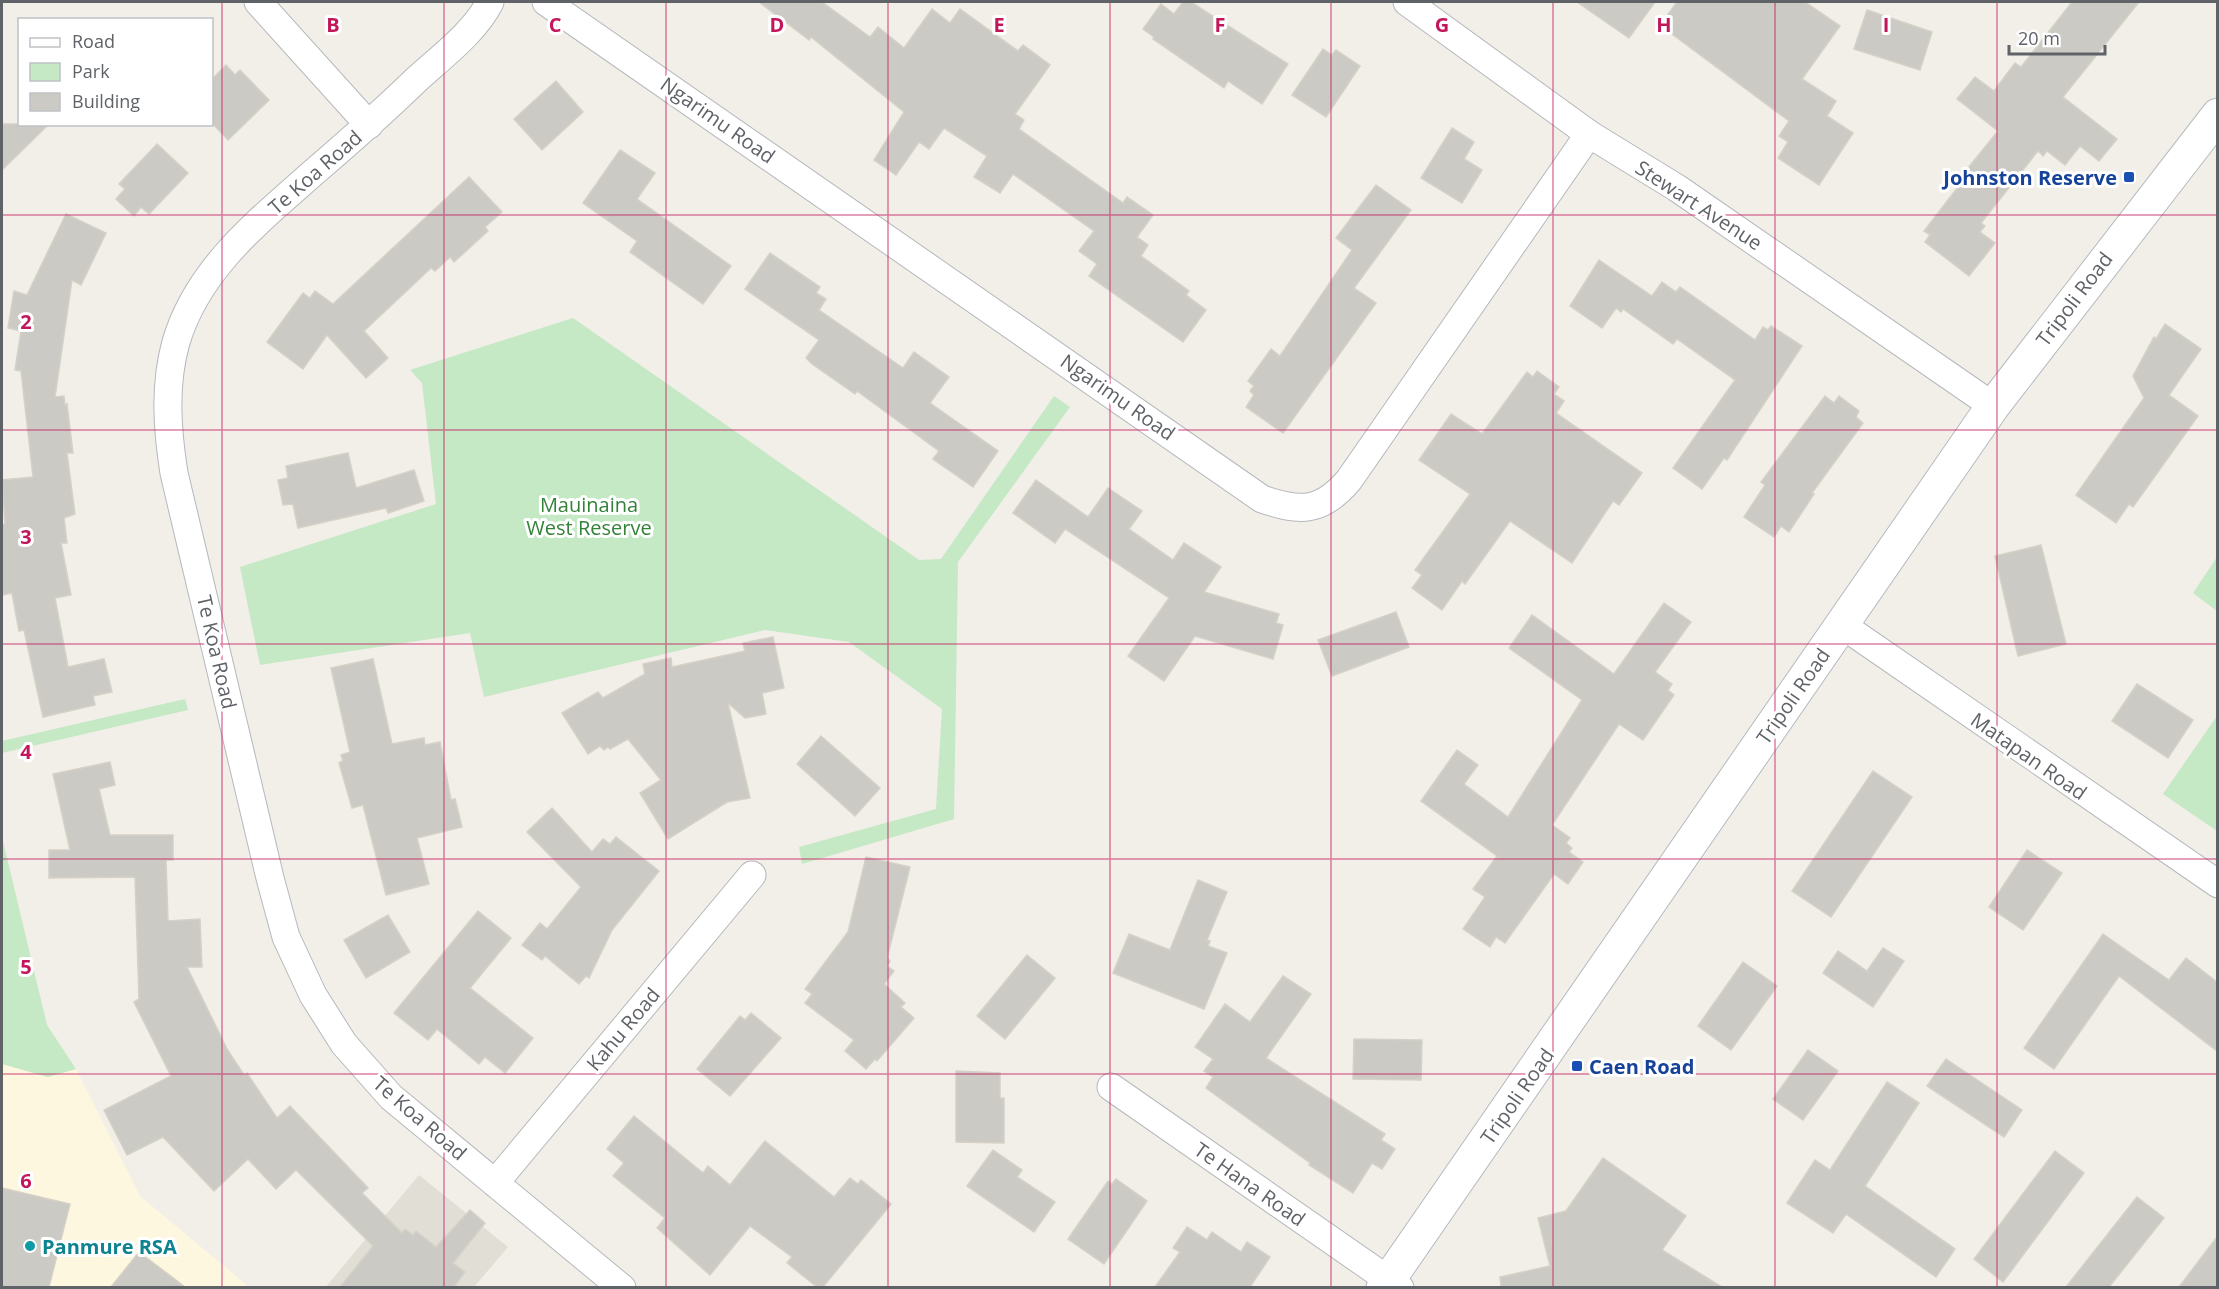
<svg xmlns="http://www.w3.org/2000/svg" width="2219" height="1289" viewBox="0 0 2219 1289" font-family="'Open Sans',sans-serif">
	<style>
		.commercial { fill: #fef7e0 }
		.education { fill: #e1ded6 }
		.green { fill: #c5e8c5 }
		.building { fill: #cccac5; stroke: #d6d1c6; stroke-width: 1.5 }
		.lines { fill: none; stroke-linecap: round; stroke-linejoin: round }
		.street-casing { stroke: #b5b8bc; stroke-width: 29 }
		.secondary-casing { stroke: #b6babf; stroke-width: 35 }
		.street { stroke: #fff; stroke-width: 27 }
		.secondary { stroke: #fff; stroke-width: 33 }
		.grid { fill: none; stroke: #c2185b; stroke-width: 1.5; stroke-opacity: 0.55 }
		.transit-dot { fill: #1a4fb4; stroke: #fff; stroke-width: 2 }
		.culture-dot { fill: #0f9aa8; stroke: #fff; stroke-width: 2 }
		.labels { text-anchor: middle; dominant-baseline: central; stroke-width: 6; stroke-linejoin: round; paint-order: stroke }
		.street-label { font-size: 20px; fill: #5f6368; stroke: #fff }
		.transit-label { font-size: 20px; font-weight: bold; fill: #164399; stroke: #fff; text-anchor: end }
		.park-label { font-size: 20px; fill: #348238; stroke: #fff }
		.culture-label { font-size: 20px; font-weight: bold; fill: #0d838f; stroke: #fff; text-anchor: start }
		.grid-label { font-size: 20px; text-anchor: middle; font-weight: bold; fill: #c2185b; stroke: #fff; stroke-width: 6; stroke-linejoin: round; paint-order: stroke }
	</style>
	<rect width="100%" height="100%" fill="#f1efe8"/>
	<polygon class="commercial" points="2,1064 47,1077 76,1069 140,1196 249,1287 2,1287"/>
	<polygon class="education" points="419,1175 508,1247 474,1287 325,1288"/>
	<g class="green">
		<polygon points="573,318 919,560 941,559 1054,396 1070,407 958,562 954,819 802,864 799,847 936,809 942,709 849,642 765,630 484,697 470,633 260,665 240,567 436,504 422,383 410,370"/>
		<polygon points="2217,557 2217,611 2193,593"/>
		<polygon points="185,699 188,710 2,753 2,741"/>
		<polygon points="2217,716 2217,831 2163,794"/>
		<polygon points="2,837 47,1025 76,1069 48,1077 2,1064"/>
	</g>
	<g class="building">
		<polygon points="759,2 822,2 870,37 878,27 904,48 932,9 950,23 960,9 1018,51 1023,45 1050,65 1015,114 1024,120 1019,129 1123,203 1127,197 1153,215 1137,237 1148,245 1141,256 1189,291 1186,295 1206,310 1183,342 1089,276 1097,264 1079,251 1094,231 1013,174 1000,193 974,177 987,156 944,128 929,149 919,142 896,175 874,160 904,112 811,37 809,40"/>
		<polygon points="1183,2 1191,2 1288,64 1262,104 1228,81 1224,88 1153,39 1154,37 1143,29 1161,4 1174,14"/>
		<polygon points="1577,2 1655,2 1629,38"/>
		<polygon points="1677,2 1805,2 1840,26 1802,79 1836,101 1827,116 1853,133 1819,185 1778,158 1788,142 1779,136 1789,121 1660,25"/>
		<polygon points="2072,2 2139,2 2063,97 2117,139 2099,161 2080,146 2065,165 2047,151 2043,156 2038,151 1981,223 1985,226 1980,232 1995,243 1969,276 1925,242 1930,235 1924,231 1958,187 1955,184 1998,131 1957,99 1975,77 1994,91 2015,63 2021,67"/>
		<polygon points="1867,10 1932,32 1920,70 1854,49"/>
		<polygon points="1323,49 1332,55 1336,50 1360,66 1326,117 1292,95"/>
		<polygon points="226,65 235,75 240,70 269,100 228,140 212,123 212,79"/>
		<polygon points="556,81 583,112 542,150 514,119"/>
		<polygon points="2,124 49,124 2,170"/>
		<polygon points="1452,128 1474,142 1464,159 1482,170 1462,203 1421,178"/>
		<polygon points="157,144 188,173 149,214 141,207 134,216 116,199 125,189 119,184"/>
		<polygon points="620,150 655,173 637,199 731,266 703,304 630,252 637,241 583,203"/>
		<polygon points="469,177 502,212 485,227 488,231 454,262 450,257 435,271 431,268 364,331 388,358 366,378 327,335 303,369 267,342 303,293 310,298 315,291 333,304"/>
		<polygon points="1376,185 1411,210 1354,288 1376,303 1283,433 1246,407 1254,395 1250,391 1254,386 1248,381 1271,349 1280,356 1352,250 1336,238"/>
		<polygon points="66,214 106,233 81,285 72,280 55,397 64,396 65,405 67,404 73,453 67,453 75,514 64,518 67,543 61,543 71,595 55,598 68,667 104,659 112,692 93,696 95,705 43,717 24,630 19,631 12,593 2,595 2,525 5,524 2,480 33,477 21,371 15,370 21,331 8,328 14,291 27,295"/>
		<polygon points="770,253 820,287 816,293 826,299 819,310 903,368 914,352 949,377 930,403 998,451 973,487 933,459 939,451 857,391 855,394 812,364 806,358 819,340 745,289"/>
		<polygon points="1599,260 1652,296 1662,282 1676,292 1680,287 1755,340 1763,327 1768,330 1771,326 1802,346 1727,460 1724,458 1702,489 1673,468 1735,380 1677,339 1673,344 1623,309 1621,312 1616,308 1602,328 1570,306"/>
		<polygon points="2165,324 2201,349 2169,395 2198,416 2133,507 2129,504 2116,523 2076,495 2144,398 2133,376 2154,337 2156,339"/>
		<polygon points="1537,371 1559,387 1554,394 1564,401 1556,413 1642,473 1619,505 1613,501 1572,563 1510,521 1465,584 1462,581 1442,610 1412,588 1422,575 1415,570 1470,494 1419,460 1451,414 1482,434 1527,372 1533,377"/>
		<polygon points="1825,396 1834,403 1839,396 1859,411 1856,417 1863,423 1812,493 1814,494 1789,532 1781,526 1774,537 1744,517 1765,485 1761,482"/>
		<polygon points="348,453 356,488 414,470 424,501 388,513 386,508 298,528 293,504 283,505 278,480 288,478 286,466"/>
		<polygon points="1036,480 1088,517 1108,488 1142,511 1129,529 1173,560 1184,543 1221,567 1204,592 1279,614 1276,623 1283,625 1273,659 1195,636 1164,681 1128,656 1169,598 1065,529 1055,543 1013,513"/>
		<polygon points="2041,545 2066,644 2018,656 1995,556"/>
		<polygon points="1664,603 1691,622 1655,672 1672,684 1668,690 1674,695 1643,740 1619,724 1552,825 1570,838 1566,843 1572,848 1569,852 1583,862 1568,884 1554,874 1505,943 1496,937 1490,947 1463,929 1485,897 1473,889 1497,856 1421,801 1457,750 1478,765 1464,784 1508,817 1582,700 1509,648 1532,615 1614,674"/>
		<polygon points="1396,612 1409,647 1332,676 1318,640"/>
		<polygon points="773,637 784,688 762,693 766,714 745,718 728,703 750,798 727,802 668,839 640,793 661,780 628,739 610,749 608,747 604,750 600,746 588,754 562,713 598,692 603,698 645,674 643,664 671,658 672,667 745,651 743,643"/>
		<polygon points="373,659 392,744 424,738 425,745 440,742 451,800 455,799 462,827 417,838 429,884 386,895 363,805 352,808 339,763 343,761 341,755 350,752 331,668"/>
		<polygon points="2137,684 2193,720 2168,758 2112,721"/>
		<polygon points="821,736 880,788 855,816 797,764"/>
		<polygon points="110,762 115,785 99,789 110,835 173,835 173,860 166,860 168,921 200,919 202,967 187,967 227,1049 244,1075 247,1073 277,1118 290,1106 368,1188 362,1193 402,1233 405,1229 413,1235 416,1231 436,1247 470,1210 485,1223 453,1263 465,1272 454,1287 340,1287 373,1246 296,1170 276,1189 248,1159 214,1191 163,1137 127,1155 104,1110 171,1076 134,1002 139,999 135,877 49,878 49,850 70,850 53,774"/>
		<polygon points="1873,771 1912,797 1831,917 1792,891"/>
		<polygon points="552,808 592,852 603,839 610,844 616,837 659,871 612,930 589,978 586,976 579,984 545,956 542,960 522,945 540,923 547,929 581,887 527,832"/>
		<polygon points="2027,850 2062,873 2023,930 1989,907"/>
		<polygon points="866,857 910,867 887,958 890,961 887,966 894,971 884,984 905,1003 901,1007 914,1018 877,1061 875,1059 866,1069 845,1051 854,1040 805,1003 812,994 805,989 848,932"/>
		<polygon points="1198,880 1227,892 1207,940 1210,941 1208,946 1227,953 1204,1009 1113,973 1129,934 1170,950"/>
		<polygon points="478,911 511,938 470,988 533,1038 505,1073 485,1057 479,1064 437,1029 428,1040 394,1013"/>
		<polygon points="388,915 410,952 366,978 344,940"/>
		<polygon points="2103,934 2169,980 2186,958 2217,982 2217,1051 2119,976 2054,1069 2024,1048"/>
		<polygon points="1883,948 1904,961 1873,1007 1823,973 1838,951 1867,971"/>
		<polygon points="1027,955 1055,978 1005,1039 977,1016"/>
		<polygon points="1743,962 1777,986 1731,1050 1698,1026"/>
		<polygon points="1283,976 1311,994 1266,1058 1385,1134 1381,1140 1395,1149 1382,1169 1372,1163 1353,1193 1309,1165 1310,1163 1206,1088 1213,1077 1204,1071 1213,1059 1195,1047 1225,1004 1250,1022"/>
		<polygon points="751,1013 781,1038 730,1096 697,1069 740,1016 745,1020"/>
		<polygon points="1354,1039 1422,1040 1421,1080 1353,1079"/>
		<polygon points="1808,1050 1838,1071 1803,1120 1773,1099"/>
		<polygon points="1946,1059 2022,1110 2004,1137 1927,1086"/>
		<polygon points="956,1071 1000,1073 1000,1098 1004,1098 1004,1143 956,1142"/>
		<polygon points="1887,1082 1919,1103 1865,1186 1955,1249 1936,1277 1846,1214 1833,1233 1787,1203 1815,1160 1830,1170"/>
		<polygon points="634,1116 703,1173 708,1166 730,1185 765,1141 834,1197 850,1178 858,1184 861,1180 891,1204 823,1287 817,1287 787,1263 792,1257 750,1226 710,1275 657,1228 665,1218 613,1176 624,1163 607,1149"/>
		<polygon points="993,1150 1022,1170 1017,1177 1055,1202 1034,1232 967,1186"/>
		<polygon points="2055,1151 2084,1173 2003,1282 1974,1259"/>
		<polygon points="1603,1158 1686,1216 1662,1250 1722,1287 1501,1287 1500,1277 1550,1266 1538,1218 1566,1211"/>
		<polygon points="1116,1179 1147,1201 1104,1264 1068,1239 1108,1181 1112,1184"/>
		<polygon points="2,1188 70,1204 49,1287 2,1287"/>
		<polygon points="2137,1197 2164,1218 2109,1287 2066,1287"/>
		<polygon points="1187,1227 1207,1240 1212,1232 1241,1252 1247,1242 1270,1257 1250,1287 1155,1287 1180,1252 1173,1248"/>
		<polygon points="2217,1237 2217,1287 2179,1287"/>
		<polygon points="139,1252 185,1287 111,1287"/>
	</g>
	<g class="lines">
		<defs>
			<g id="street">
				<polyline points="258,2 369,125"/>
				<path d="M490,2C475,32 441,57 416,80C383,112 349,142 314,172C259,221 198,268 176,342C164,385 167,429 174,473L270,878L286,937L313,995L344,1044L391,1097L622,1288"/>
				<path d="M546,2L1262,499C1300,512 1321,513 1349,480L1589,134"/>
				<polyline points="1407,2 1589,134 1677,188 1993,406"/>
				<polyline points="1842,625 2218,884"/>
				<polyline points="1111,1087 1400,1288"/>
				<polyline points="495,1183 752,875"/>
			</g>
			<polyline id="secondary" points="1383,1288 1993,406 2218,115"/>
		</defs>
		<use href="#street" class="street-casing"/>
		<use href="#secondary" class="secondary-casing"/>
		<use href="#street" class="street"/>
		<use href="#secondary" class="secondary"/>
	</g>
	<path class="grid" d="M222,2V1288M444,2V1288M666,2V1288M888,2V1288M1110,2V1288M1331,2V1288M1553,2V1288M1775,2V1288M1997,2V1288M2,215H2218M2,430H2218M2,644H2218M2,859H2218M2,1074H2218"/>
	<g class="transit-dot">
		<rect x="2123" y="171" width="12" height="12" rx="3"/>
		<rect x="1571" y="1060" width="12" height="12" rx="3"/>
	</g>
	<circle class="culture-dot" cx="30" cy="1246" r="6"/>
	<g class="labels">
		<g class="street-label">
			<text transform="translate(718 120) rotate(35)">Ngarimu Road</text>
			<text transform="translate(315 172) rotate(-41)">Te Koa Road</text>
			<text transform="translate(1699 205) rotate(33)">Stewart Avenue</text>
			<text transform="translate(2074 299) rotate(-53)">Tripoli Road</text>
			<text transform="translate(1118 397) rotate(35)">Ngarimu Road</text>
			<text transform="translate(217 652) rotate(77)">Te Koa Road</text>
			<text transform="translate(1793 696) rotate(-55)">Tripoli Road</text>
			<text transform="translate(2029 756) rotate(35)">Matapan Road</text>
			<text transform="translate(623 1029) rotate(-50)">Kahu Road</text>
			<text transform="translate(1517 1096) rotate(-55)">Tripoli Road</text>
			<text transform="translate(420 1118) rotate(41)">Te Koa Road</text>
			<text transform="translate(1250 1184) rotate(35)">Te Hana Road</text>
		</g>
		<g class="transit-label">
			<text x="2117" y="177">Johnston Reserve</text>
			<text x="1589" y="1066" text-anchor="start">Caen Road</text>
		</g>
		<g class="park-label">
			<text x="589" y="504">Mauinaina<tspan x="589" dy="23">West Reserve</tspan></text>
		</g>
		<g class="culture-label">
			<text x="42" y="1246">Panmure RSA</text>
		</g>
	</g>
	<g class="grid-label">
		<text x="333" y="32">B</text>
		<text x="555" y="32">C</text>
		<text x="777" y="32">D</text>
		<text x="999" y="32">E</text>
		<text x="1220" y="32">F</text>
		<text x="1442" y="32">G</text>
		<text x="1664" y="32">H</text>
		<text x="1886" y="32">I</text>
		<text x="26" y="329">2</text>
		<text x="26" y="544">3</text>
		<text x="26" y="759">4</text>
		<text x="26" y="974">5</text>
		<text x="26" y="1188">6</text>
	</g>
	<rect width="2219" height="1289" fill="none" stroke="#5f6368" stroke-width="6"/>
	<rect x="18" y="18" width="195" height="108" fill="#ffffff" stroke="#bfc1c3" stroke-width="1.5"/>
	<rect x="30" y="38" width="30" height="9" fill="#ffffff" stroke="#bfc1c3" stroke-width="1.5"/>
	<text x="72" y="48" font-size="18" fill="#5f6368">Road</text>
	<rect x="30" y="63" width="30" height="18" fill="#c5e8c5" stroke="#bfc1c3" stroke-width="1.5"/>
	<text x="72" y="78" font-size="18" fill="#5f6368">Park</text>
	<rect x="30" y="93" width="30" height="18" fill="#cccac5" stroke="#bfc1c3" stroke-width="1.5"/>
	<text x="72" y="108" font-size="18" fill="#5f6368">Building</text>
	<path d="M2009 45v9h96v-9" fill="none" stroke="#5f6368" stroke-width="3"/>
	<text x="2018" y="45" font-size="18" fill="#5f6368" stroke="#ffffff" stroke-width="4.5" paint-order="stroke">20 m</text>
</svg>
